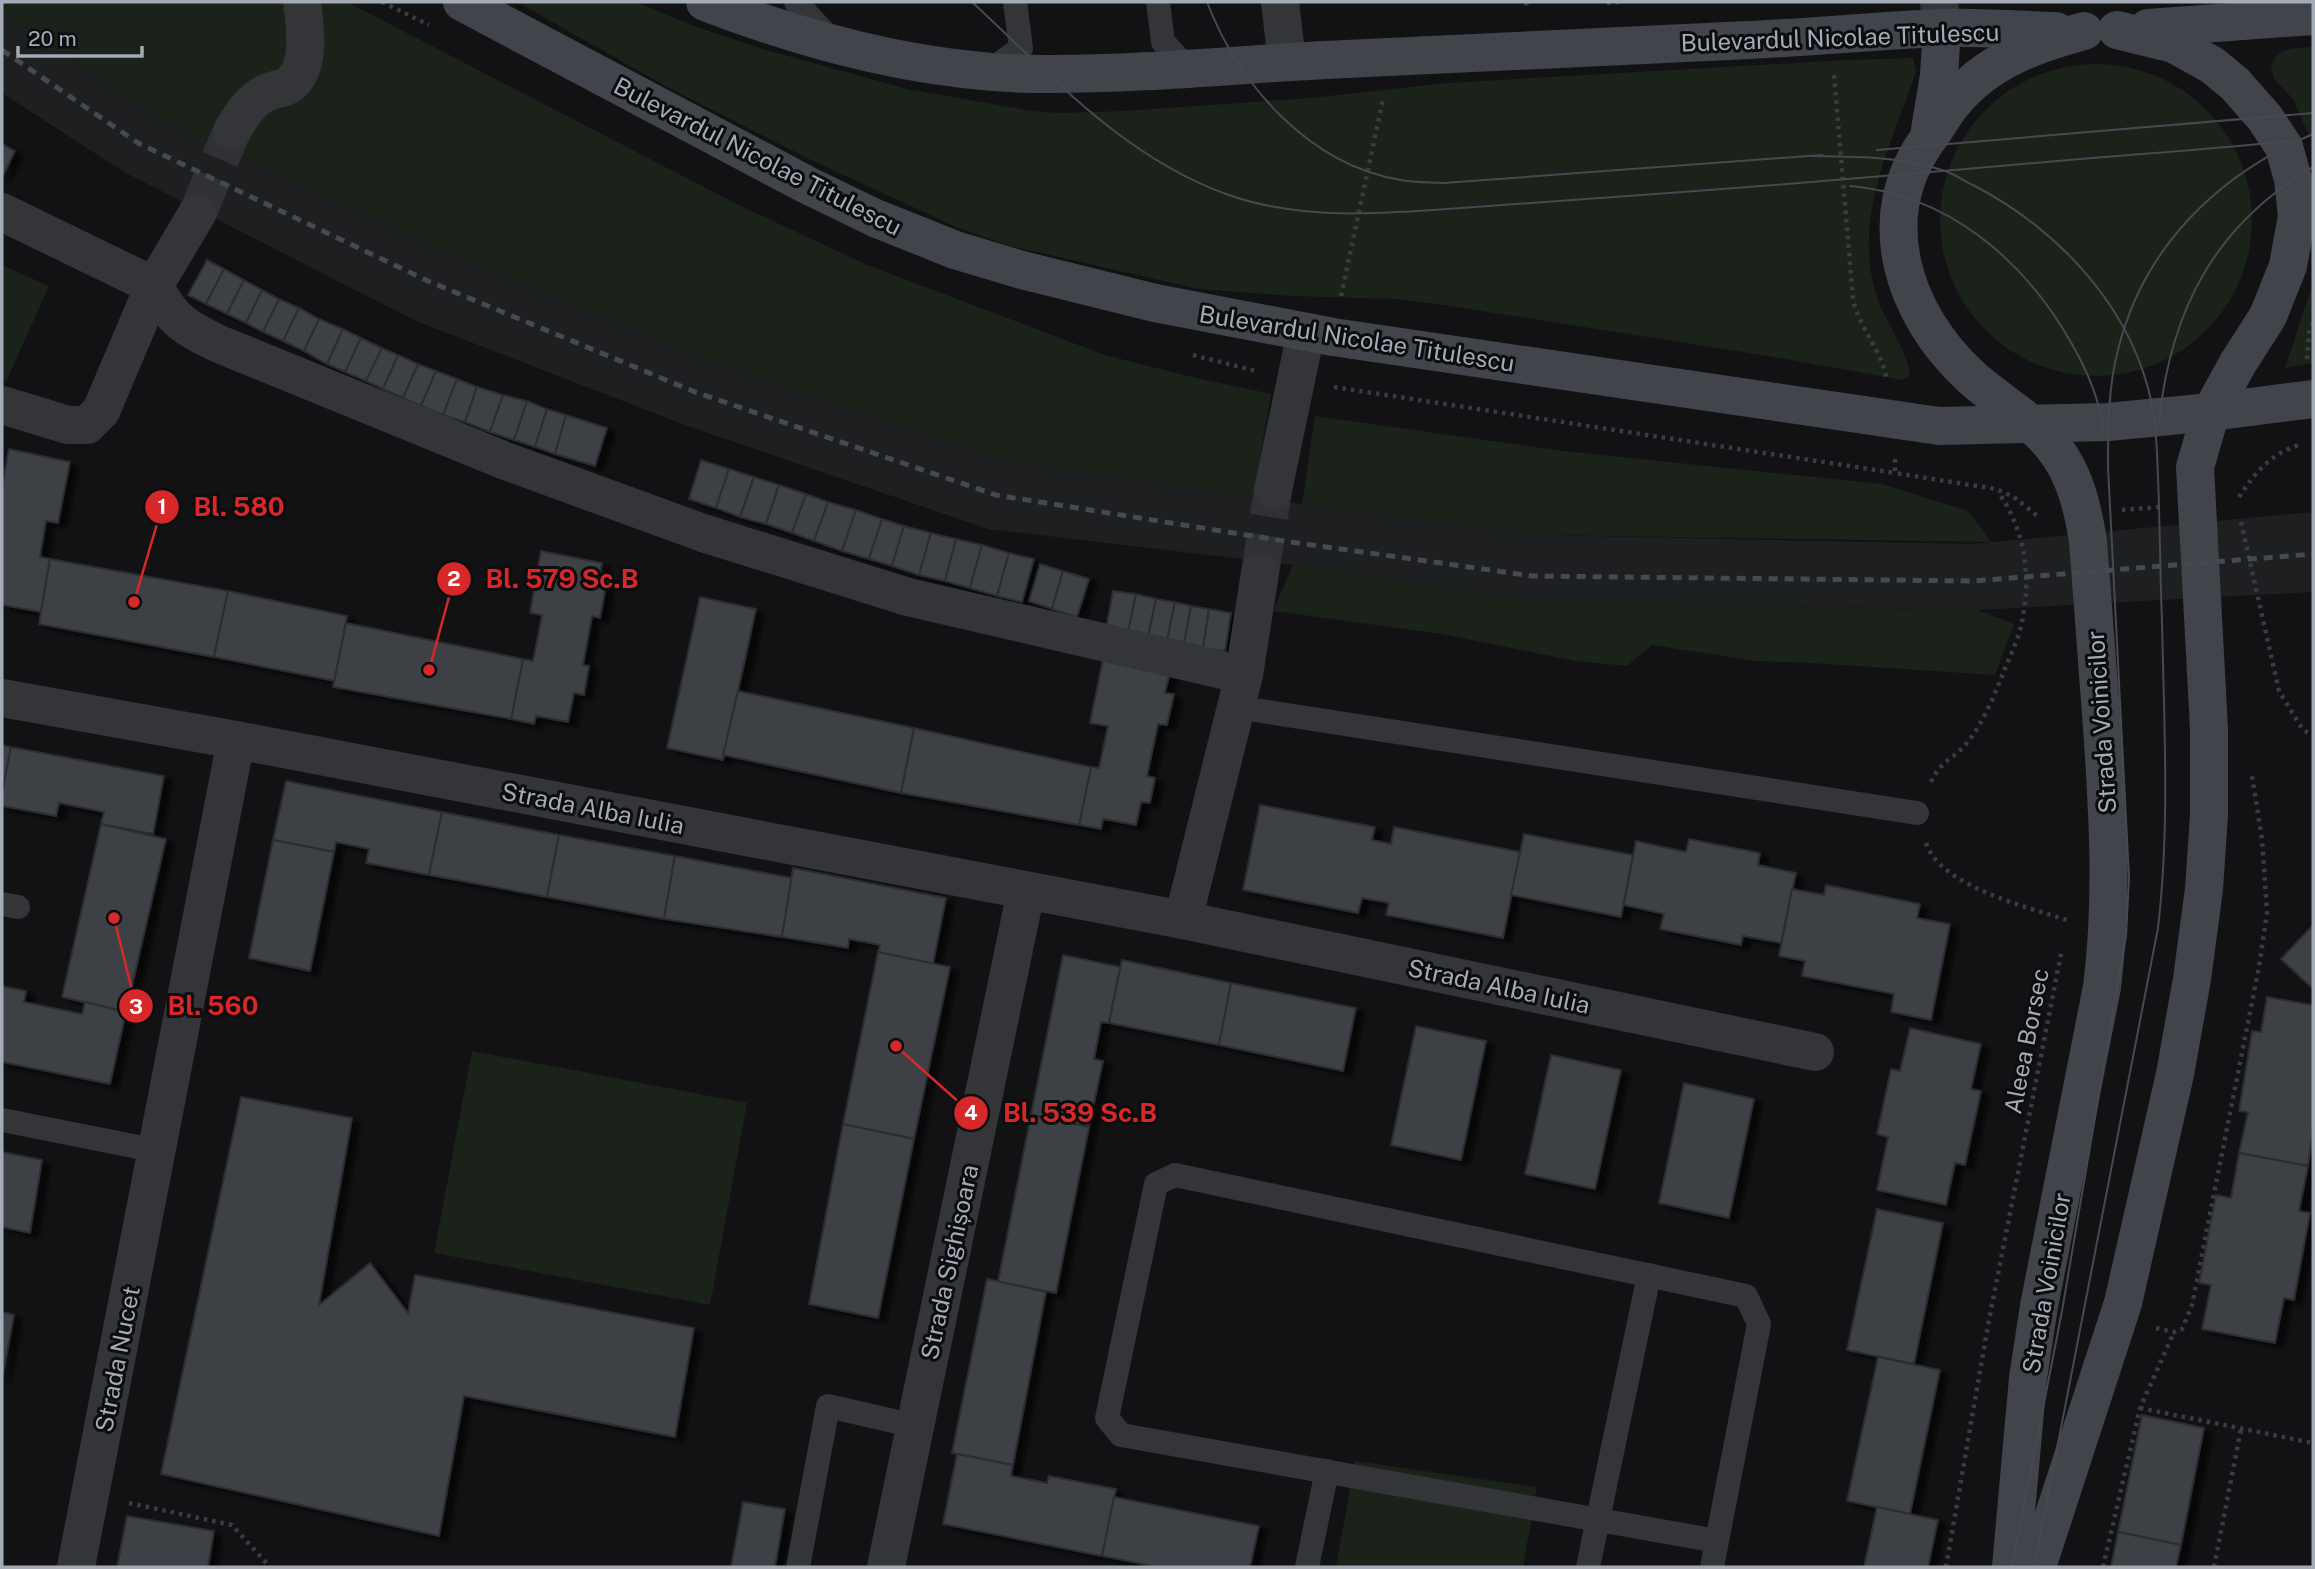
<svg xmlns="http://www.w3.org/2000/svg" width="2315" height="1569" viewBox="0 0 2315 1569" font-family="'Public Sans',sans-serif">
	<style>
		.built { fill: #1e1f21 }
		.green { fill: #1a221a }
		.building { fill: #3e4044; stroke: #2c2d30; stroke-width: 2; filter: url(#shadow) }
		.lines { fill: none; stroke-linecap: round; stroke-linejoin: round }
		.minor-tunnel { stroke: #2f3134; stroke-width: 38; stroke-dasharray: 38 19; stroke-linecap: butt }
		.path { stroke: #393c41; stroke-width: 4.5; stroke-dasharray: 3.5 5; stroke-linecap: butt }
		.service { stroke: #333539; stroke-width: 24 }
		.minor { stroke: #333539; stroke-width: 38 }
		.secondary { stroke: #41444a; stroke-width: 38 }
		.tram { stroke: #46494f; stroke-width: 2 }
		.rail { stroke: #46494f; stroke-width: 5; stroke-dasharray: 9 7; stroke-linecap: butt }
		.labels { text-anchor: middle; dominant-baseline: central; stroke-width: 6; stroke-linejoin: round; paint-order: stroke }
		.street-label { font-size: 24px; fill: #a2abb6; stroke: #0d0d0f }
		.leader { fill: none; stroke: #d62828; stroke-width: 2.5 }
		.callout-dot { fill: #d62828; stroke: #0d0d0f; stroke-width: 2.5 }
		.mark-label { font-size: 21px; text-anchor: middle; font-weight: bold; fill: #fff }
		.callout-label { font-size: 26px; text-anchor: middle; font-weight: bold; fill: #d62828; stroke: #0d0d0f; stroke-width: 6; stroke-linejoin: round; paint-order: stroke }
	</style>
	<defs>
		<filter id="shadow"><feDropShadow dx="8" dy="4.5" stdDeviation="2" flood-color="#0009"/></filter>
	</defs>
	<rect width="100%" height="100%" fill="#121214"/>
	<polygon class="built" points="2,11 155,116 443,250 702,357 1002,459 1302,504 1544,535 1973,544 2313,512 2313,592 1978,610 1534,601 1293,565 988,529 685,425 416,321 124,172 2,93"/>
	<g class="green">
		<polygon points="2,2 347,2 739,205 867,265 1105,355 1192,377 1271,394 1253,497 1002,459 702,357 443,250 155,116 2,11"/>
		<path d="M517,2H636L694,26L759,48L907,89L1032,111L1060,113L1123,111L1310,98L1446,83L1847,60L1913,58L1916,72C1892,143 1854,213 1875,291C1883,320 1906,345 1910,375L1902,380L1768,356L1444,305L1396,299L1290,296L1199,289L1010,246L956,227L809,159L667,87Z"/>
		<path d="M2313,47V145L2293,99L2274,79L2271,68C2276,46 2294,49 2313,47Z"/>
		<circle cx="2096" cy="220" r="156"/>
		<polygon points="2,265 49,286 6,382 2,380"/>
		<polygon points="2313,283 2313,363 2285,368"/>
		<polygon points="1315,416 1563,451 1882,484 1968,511 1991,542 1544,535 1302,504"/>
		<polygon points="1293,565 1534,601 1978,610 2014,624 1995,675 1811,663 1755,661 1652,645 1627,666 1575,661 1442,634 1273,611"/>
		<polygon points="472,1051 747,1103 710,1305 434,1253"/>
		<polygon points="1355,1461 1537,1487 1523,1567 1336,1567"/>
	</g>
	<g class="building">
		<polygon points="2,144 15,151 2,178"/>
		<polygon points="207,260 224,269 206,304 188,295"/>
		<polygon points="224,269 244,280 227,314 206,304"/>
		<polygon points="244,280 262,290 246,323 227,314"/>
		<polygon points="262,290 279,299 263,332 246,323"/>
		<polygon points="279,299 299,308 283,341 263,332"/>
		<polygon points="299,308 319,319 304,351 283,341"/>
		<polygon points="319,319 343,329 327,364 304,351"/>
		<polygon points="343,329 361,338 345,372 327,364"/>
		<polygon points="361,338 382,348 366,381 345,372"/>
		<polygon points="382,348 398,355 383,389 366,381"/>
		<polygon points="398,355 418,364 403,398 383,389"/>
		<polygon points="418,364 436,371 421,406 403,398"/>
		<polygon points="436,371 457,379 443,415 421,406"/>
		<polygon points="457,379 477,387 465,422 443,415"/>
		<polygon points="477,387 503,395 490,432 465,422"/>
		<polygon points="503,395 527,401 514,440 490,432"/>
		<polygon points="527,401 547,409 535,447 514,440"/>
		<polygon points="547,409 566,415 555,454 535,447"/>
		<polygon points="566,415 607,428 595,466 555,454"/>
		<polygon points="9,449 70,462 58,523 46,521 40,557 50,559 41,612 2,605 2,486"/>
		<polygon points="701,460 729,469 716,508 689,499"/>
		<polygon points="729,469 754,477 740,517 716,508"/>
		<polygon points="754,477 779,485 766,524 740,517"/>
		<polygon points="779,485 806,494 792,533 766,524"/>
		<polygon points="806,494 828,502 814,541 792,533"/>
		<polygon points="828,502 856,510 842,551 814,541"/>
		<polygon points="856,510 882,519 869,559 842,551"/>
		<polygon points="882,519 904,526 892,566 869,559"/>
		<polygon points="904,526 931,533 919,575 892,566"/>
		<polygon points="931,533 956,539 945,581 919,575"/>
		<polygon points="956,539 982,545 970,588 945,581"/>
		<polygon points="982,545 1009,553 997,596 970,588"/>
		<polygon points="541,551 602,563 598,584 606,586 600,618 592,616 583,665 589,666 584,695 574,693 568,722 536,716 534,724 511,719 523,659 533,661 542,615 530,613"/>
		<polygon points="1009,553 1034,559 1022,602 997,596"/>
		<polygon points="50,559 228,591 214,657 39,624"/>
		<polygon points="1040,564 1063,571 1052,609 1029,601"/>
		<polygon points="1063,571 1089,579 1077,617 1052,609"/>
		<polygon points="228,591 347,616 335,681 214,657"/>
		<polygon points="1113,591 1136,594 1128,633 1106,629"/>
		<polygon points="1136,594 1156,599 1148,637 1128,633"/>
		<polygon points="700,597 756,609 723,760 667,748"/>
		<polygon points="1156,599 1175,602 1167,641 1148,637"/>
		<polygon points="1175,602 1191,606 1184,644 1167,641"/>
		<polygon points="1191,606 1209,609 1203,648 1184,644"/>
		<polygon points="1209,609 1231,613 1225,651 1203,648"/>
		<polygon points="346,623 523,659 511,719 333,687"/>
		<polygon points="1104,654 1171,668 1165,693 1174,694 1167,725 1158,724 1147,776 1155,778 1150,803 1141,802 1136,825 1103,819 1101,829 1079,825 1091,767 1099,768 1108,726 1090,723"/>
		<polygon points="738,691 914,728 901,793 723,755"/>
		<polygon points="914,728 1091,767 1079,825 901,793"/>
		<polygon points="2,745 11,747 2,793"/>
		<polygon points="11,747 164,776 153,834 101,824 104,812 59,803 56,816 2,806 2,793"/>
		<polygon points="286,781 442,812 429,875 366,863 369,849 336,842 334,852 273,840"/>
		<polygon points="1260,805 1375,827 1372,840 1391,844 1394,827 1520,852 1503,938 1386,915 1389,903 1362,898 1358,913 1243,890"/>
		<polygon points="442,812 559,835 547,897 429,875"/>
		<polygon points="101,824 166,839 126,1012 62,997"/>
		<polygon points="1524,834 1633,855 1621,917 1511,895"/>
		<polygon points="559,835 675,856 664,919 547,897"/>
		<polygon points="1689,839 1760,853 1758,865 1796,873 1781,943 1743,936 1741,945 1660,929 1664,914 1624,905 1636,841 1686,852"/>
		<polygon points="273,840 334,852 310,971 249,958"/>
		<polygon points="675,856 792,878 782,937 664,919"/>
		<polygon points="793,868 946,898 933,964 878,952 880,945 849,939 848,948 782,937"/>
		<polygon points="1826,885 1920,904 1917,918 1950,924 1931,1020 1891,1012 1894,994 1802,976 1805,961 1779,956 1792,889 1824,895"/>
		<polygon points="2313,925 2313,989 2281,959"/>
		<polygon points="878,952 950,967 914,1139 843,1124"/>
		<polygon points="1063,955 1120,967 1109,1023 1101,1022 1094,1059 1103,1061 1089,1127 1031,1115"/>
		<polygon points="1122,960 1231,983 1219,1045 1109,1023"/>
		<polygon points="1231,983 1356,1008 1343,1071 1219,1045"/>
		<polygon points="2,986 26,991 24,1002 82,1014 85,1002 126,1012 110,1084 2,1062"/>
		<polygon points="2267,997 2313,1005 2313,1129 2308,1166 2239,1153 2248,1112 2239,1111 2252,1031 2261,1032"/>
		<polygon points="1416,1026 1486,1041 1461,1160 1391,1145"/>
		<polygon points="1910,1028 1981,1044 1971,1089 1981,1091 1965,1165 1955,1163 1946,1205 1877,1190 1888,1137 1877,1134 1891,1069 1900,1071"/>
		<polygon points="1551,1055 1621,1070 1595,1189 1525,1174"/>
		<polygon points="1684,1083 1754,1099 1729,1218 1659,1203"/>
		<polygon points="241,1097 352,1118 319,1305 370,1263 408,1313 415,1275 694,1328 675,1437 464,1396 439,1536 161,1474"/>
		<polygon points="1031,1115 1089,1127 1056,1293 998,1282"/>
		<polygon points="843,1124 914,1139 878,1318 809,1304"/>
		<polygon points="2,1152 42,1160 30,1233 2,1227"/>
		<polygon points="2239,1153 2308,1166 2299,1211 2310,1213 2294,1300 2284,1298 2275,1343 2202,1329 2211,1285 2199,1283 2216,1195 2231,1198"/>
		<polygon points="1877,1209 1943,1223 1914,1364 1847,1350"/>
		<polygon points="987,1279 1046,1292 1013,1465 952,1453"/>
		<polygon points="2,1312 14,1315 2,1380"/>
		<polygon points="1878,1357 1940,1370 1910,1514 1847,1501"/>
		<polygon points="2142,1415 2204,1428 2181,1545 2118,1532"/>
		<polygon points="957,1454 1013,1465 1011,1476 1047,1483 1049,1476 1116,1489 1102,1556 943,1524"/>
		<polygon points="1114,1497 1259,1526 1250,1567 1158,1567 1102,1556"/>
		<polygon points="743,1502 785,1509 775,1567 731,1567"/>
		<polygon points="1877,1507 1938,1520 1928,1567 1864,1567"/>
		<polygon points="127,1516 214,1531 208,1567 117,1567"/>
		<polygon points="2118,1532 2181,1545 2176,1567 2111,1567"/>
	</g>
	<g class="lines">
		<g class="minor-tunnel">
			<polyline points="198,212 232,131"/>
			<polyline points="1260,573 1273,490"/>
		</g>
		<g class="path">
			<polyline points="382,2 429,25"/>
			<polyline points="1526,2 1527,10"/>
			<polyline points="1607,3 1620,2"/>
			<path d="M1834,75L1853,299C1859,328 1881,349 1886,377"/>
			<polyline points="1341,296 1383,99"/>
			<polyline points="1193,355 1256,371"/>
			<polyline points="2307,359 2309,333 2313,322"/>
			<polyline points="1334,387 1895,473"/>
			<polyline points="1895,459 1895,473 1996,489 2014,497 2040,518"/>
			<path d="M2239,497C2255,473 2270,454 2299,445"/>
			<polyline points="2122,510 2159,507"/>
			<polyline points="2241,522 2279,691 2303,730 2313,735"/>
			<path d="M1931,782C1942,759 1953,760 1967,743C1982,725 1993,698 2002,676C2008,660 2017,643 2021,626C2032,581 2026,530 1998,492"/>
			<path d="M1926,843C1940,886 2027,907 2067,920"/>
			<polyline points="2156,1328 2174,1332 2182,1329 2192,1305 2259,967 2267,913 2262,839 2252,776"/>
			<polyline points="2140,1408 2313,1443"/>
			<polyline points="129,1503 232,1525 270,1567"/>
			<polyline points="1946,1567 1988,1325 2062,949"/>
			<polyline points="2103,1567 2140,1408 2174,1332"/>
			<polyline points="2214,1567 2241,1429"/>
		</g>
		<g class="service">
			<polyline points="796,2 832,41"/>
			<polyline points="1158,2 1163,42 1188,69"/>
			<polyline points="988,72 1021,48 1015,2"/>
			<polyline points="1236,707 1917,813"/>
			<polyline points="2,904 18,907"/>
			<polyline points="2,1120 158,1151"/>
			<polyline points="798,1567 828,1406 915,1426"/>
			<polyline points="1307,1567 1327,1471"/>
			<polyline points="1588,1567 1649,1275"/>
			<polyline points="1712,1567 1759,1324 1746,1296 1175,1175 1156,1184 1107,1418 1121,1435 1717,1541"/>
		</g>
		<g class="minor">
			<polyline points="1280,2 1287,62"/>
			<polyline points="1939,2 1942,28"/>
			<path d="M232,131C241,116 251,99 268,92C275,89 284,89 289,85C312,68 305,25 302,2"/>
			<path d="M2,212L154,286C173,321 184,327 219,344L503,460L703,533L908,597L1244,675"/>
			<polyline points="2,405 68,425 87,425 101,411 154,286 198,212"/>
			<polyline points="1273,490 1306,332"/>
			<polyline points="2,698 236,740 1183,920 1815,1052"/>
			<polyline points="1183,920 1244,675 1260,573"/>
			<polyline points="76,1567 236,740"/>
			<polyline points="886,1567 1026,891"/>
		</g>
		<g class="secondary">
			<polyline points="462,2 807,185 875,218 955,250 1022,270 1155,303 1333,337 1939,426 2108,422 2211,412 2313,399"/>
			<path d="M705,2C814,44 933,75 1051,74C1142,74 1233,65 1325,60C1466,54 1607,47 1749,40C1812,37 1876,31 1940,28C1978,27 2018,30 2056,31"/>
			<polyline points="2148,28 2313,16"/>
			<polyline points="1930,130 1939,75 1942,28"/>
			<path d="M2011,1567L2028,1378L2039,1306L2102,987C2113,900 2108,815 2102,727C2097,665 2093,603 2088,541C2083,509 2075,474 2054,448C2031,418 1997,401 1970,376C1903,314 1871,218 1928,139C1937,127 1943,115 1952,104C1986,61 2033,45 2084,31"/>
			<polyline points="2037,1567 2123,1303 2175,1074 2192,979 2204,889 2209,815 2209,729 2195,467 2211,412 2238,363 2268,316 2288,266 2297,216 2293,179 2284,147 2265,118 2235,84 2212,65 2174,44 2117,30"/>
		</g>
		<g class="tram">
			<path d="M972,2C1051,75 1122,156 1226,194C1300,221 1383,214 1461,208C1512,204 1563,201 1614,197C1769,186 1925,173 2080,159C2150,153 2219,149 2289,141"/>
			<path d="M1207,2C1239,85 1309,165 1401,180C1415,183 1430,182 1444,183L1822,155"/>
			<polyline points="1877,150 2313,113"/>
			<path d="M1814,156C1858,157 1902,156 1945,171C1955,174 1964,181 1973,185C2054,227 2124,299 2148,388C2156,417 2157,448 2158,478C2160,525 2160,573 2162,621C2164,723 2170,826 2158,928L2034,1567"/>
			<path d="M1850,186C1946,194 2022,258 2069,339C2085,366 2099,397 2103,428"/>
			<path d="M2159,421C2171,309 2215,225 2313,167"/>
			<path d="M2012,1567L2062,1311L2126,936L2129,878L2108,467C2108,428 2108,388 2118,350C2143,247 2218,175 2313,134"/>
		</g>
		<polyline class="rail" points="2,50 138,143 428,281 695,392 996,495 1284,541 1533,576 1974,581 2313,554"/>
	</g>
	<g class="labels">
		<g class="street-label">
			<text transform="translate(1840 37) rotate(-2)">Bulevardul Nicolae Titulescu</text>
			<text transform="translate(758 156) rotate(27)">Bulevardul Nicolae Titulescu</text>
			<text transform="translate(1357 338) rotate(9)">Bulevardul Nicolae Titulescu</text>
			<text transform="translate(2101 722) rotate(-94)">Strada Voinicilor</text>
			<text transform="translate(593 808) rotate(11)">Strada Alba Iulia</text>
			<text transform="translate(1499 986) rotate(12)">Strada Alba Iulia</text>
			<text transform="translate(2026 1041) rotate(-79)">Aleea Borsec</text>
			<text transform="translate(949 1262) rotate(-78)">Strada Sighișoara</text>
			<text transform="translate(2046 1283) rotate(-80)">Strada Voinicilor</text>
			<text transform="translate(117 1359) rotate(-79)">Strada Nucet</text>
		</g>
	</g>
	<path class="leader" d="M134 602L162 507M429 670L454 579M114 918L136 1006M896 1046L971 1113"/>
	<g class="callout-dot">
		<circle cx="134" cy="602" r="7"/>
		<circle cx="429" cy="670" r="7"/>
		<circle cx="114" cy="918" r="7"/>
		<circle cx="896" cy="1046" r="7"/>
		<circle cx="162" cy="507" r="18"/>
		<circle cx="454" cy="579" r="18"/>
		<circle cx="136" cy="1006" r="18"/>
		<circle cx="971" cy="1113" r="18"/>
	</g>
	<g class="mark-label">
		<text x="162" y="514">1</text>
		<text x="454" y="586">2</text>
		<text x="136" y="1014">3</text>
		<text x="971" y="1120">4</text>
	</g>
	<g class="callout-label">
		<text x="239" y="516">Bl. 580</text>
		<text x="562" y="588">Bl. 579 Sc.B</text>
		<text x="213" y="1015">Bl. 560</text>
		<text x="1080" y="1122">Bl. 539 Sc.B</text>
	</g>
	<rect width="2315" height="1569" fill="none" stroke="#a2abb6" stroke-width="7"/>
	<path d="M18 46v10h124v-10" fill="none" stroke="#a2abb6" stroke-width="3.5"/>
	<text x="28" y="46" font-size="21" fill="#a2abb6" stroke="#0d0d0f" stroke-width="5" paint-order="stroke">20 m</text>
</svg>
